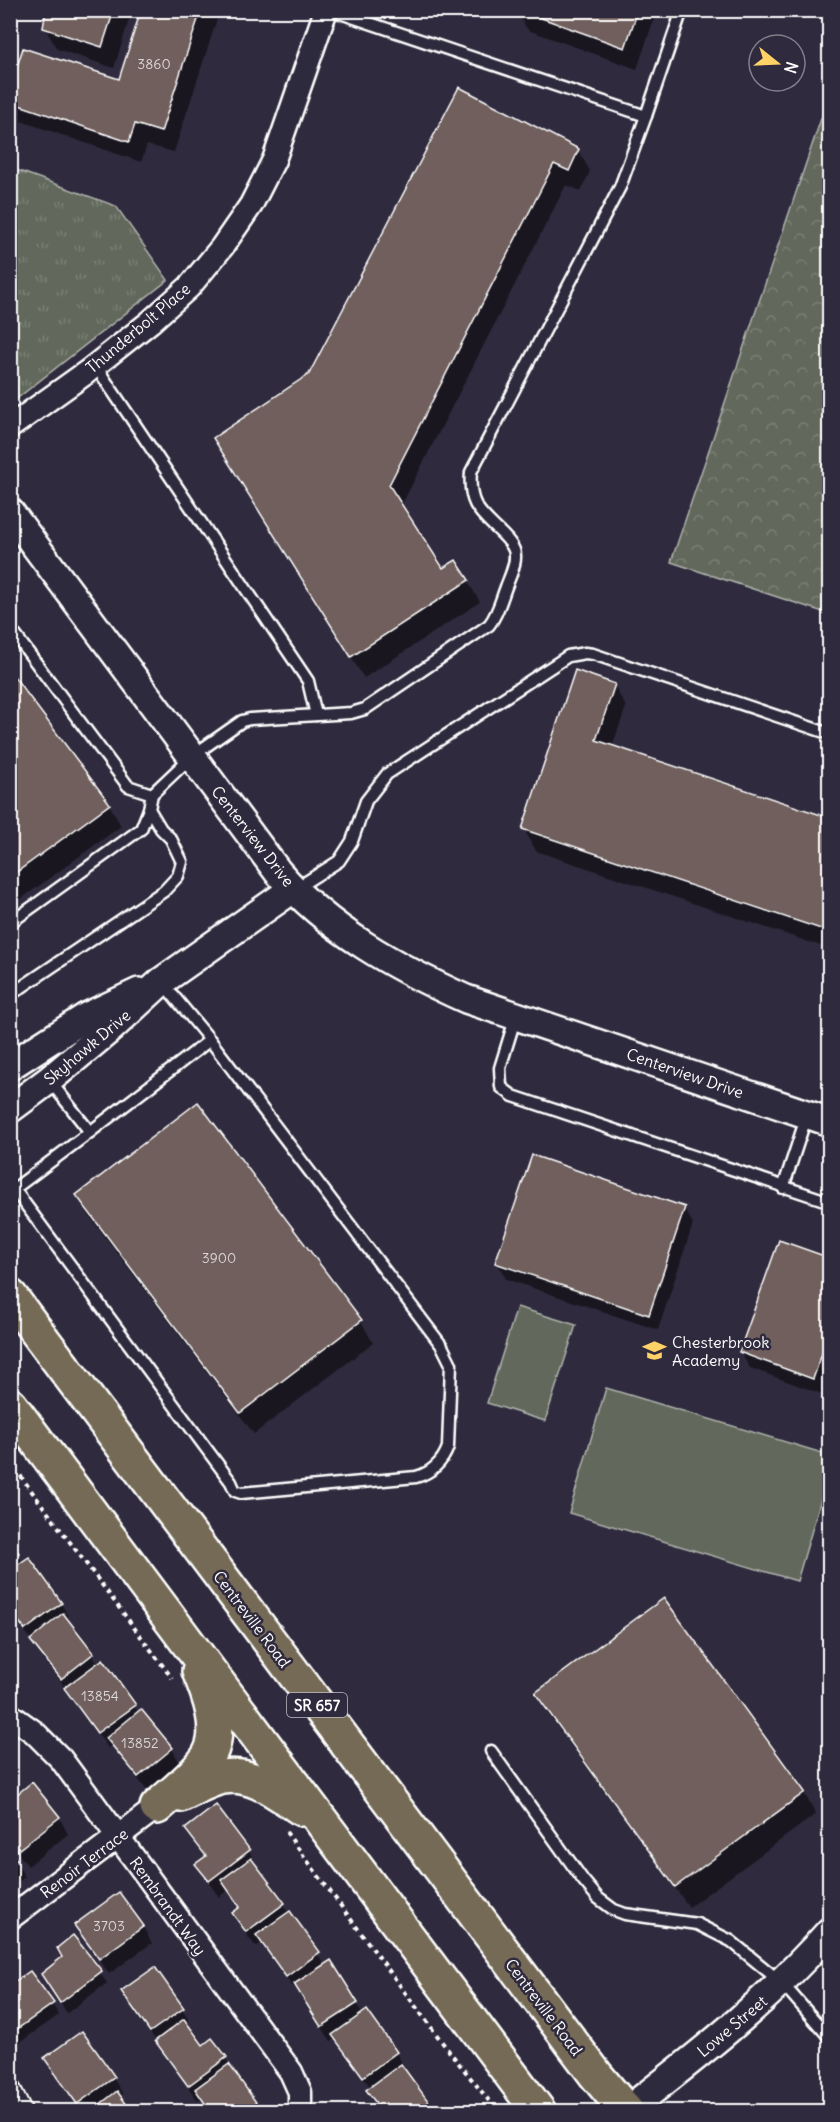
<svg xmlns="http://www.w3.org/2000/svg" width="840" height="2122" viewBox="0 0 840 2122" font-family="Delius,sans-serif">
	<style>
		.grass { fill: url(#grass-tufts); stroke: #b0b4ae; stroke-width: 1.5 }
		.forest { fill: url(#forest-crowns); stroke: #b0b4ae; stroke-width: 1.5 }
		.pitch { fill: #62695c; stroke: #b0b4ae; stroke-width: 1.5 }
		.shadow { fill: #0007 }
		.building { fill: #6f5f5c; stroke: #fff; stroke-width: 1.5 }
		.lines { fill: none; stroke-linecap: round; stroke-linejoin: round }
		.service-casing { stroke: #fff; stroke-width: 15 }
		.minor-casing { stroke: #fff; stroke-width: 27 }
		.tertiary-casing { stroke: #fff; stroke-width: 32 }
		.primary-casing { stroke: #fff; stroke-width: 38 }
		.path { stroke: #fff; stroke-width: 4; stroke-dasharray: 4.5 4.5; stroke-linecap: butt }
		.service { stroke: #2f2a3d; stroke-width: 10 }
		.minor { stroke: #2f2a3d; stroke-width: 22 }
		.tertiary { stroke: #2f2a3d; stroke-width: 27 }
		.primary { stroke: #746b55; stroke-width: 33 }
		.labels { text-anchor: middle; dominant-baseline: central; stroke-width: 5; stroke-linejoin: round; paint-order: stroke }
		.number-label { font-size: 14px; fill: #dbd7d6 }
		.shield { fill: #2f2a3d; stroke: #c1bfc5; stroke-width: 1.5 }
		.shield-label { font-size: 15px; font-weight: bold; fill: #fff }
		.street-label { font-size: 16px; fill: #fff; stroke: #2f2a3d }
		.poi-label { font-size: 16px; fill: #fff; stroke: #2f2a3d; text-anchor: start }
	</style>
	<defs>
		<pattern id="grass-tufts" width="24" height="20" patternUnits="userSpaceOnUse" patternTransform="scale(1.5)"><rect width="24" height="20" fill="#62695c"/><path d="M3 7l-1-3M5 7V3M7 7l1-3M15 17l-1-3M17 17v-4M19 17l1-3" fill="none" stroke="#7a8074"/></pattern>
		<pattern id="forest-crowns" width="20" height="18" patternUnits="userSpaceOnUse" patternTransform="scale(1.5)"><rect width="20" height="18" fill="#62695c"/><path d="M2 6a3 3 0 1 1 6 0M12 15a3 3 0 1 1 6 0" fill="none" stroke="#7a8074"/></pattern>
	</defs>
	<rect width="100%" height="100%" fill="#2f2a3d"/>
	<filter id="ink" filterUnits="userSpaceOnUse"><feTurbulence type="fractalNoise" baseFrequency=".0167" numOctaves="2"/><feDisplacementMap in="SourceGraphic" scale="12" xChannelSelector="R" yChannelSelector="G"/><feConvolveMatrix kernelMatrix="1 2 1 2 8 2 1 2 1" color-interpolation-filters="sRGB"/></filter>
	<g filter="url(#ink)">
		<polygon class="grass" points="11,168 116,206 168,280 15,400 11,402"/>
		<polygon class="forest" points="829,95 829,614 671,562"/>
		<g class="pitch">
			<polygon points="517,1307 576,1325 545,1421 487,1403"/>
			<polygon points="606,1388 829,1455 829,1472 797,1581 569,1513"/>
		</g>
		<g class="shadow">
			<polygon points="48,10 132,10 114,68 57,49 45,28"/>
			<polygon points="141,10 220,10 174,152 147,145 141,162 21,121 10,104 10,93 120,81"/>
			<polygon points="515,10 657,10 637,69 528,30"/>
			<polygon points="460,89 578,150 590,171 581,191 566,185 401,506 443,570 456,562 480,602 364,678 228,460 310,375"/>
			<polygon points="10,673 109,804 121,826 10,907"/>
			<polygon points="614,685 626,707 612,747 830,820 830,949 536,851 524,829"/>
			<polygon points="198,1105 361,1321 373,1343 254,1434 90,1217 78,1196"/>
			<polygon points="684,1208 693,1224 658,1330 506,1279 497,1263"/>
			<polygon points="830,1260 830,1373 822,1394 750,1368 740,1352"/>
			<polygon points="10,1544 23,1563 61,1603 70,1620 68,1622 99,1664 139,1713 172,1749 181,1765 148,1792 112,1745 108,1748 10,1610"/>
			<polygon points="537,1694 804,1793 816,1814 689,1907 549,1715"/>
			<polygon points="10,1802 59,1817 68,1834 28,1866 10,1843"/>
			<polygon points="187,1829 249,1851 258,1867 257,1868 326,1966 331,1962 363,2015 396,2052 402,2063 400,2065 433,2112 382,2112 368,2090 371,2088 336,2039 331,2042 296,1984 293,1987 262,1943 256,1947 243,1930 234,1914 241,1909 228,1890 219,1897 207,1880 197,1864 206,1858"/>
			<polygon points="10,1854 25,1877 10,1887"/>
			<polygon points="76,1926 143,1927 152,1943 109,1974"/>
			<polygon points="73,1937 107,1983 67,2013 49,1986"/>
			<polygon points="154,1969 189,2020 184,2023 203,2047 225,2058 260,2112 212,2112 202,2098 198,2101 129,2002"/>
			<polygon points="10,1987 52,2004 59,2015 16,2045 10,2037"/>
			<polygon points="46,2059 113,2078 123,2094 119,2096 131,2112 82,2112"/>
		</g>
		<g class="building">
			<polygon points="46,10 114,10 102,47 43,28"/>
			<polygon points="141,10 201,10 161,132 135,124 129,142 10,102 10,88 23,48 119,79"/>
			<polygon points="519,10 638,10 625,48"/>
			<polygon points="459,87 579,149 569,171 554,164 389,485 443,568 456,560 469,580 351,657 213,438 309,374"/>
			<polygon points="575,670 615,684 596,740 830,818 830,932 522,829"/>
			<polygon points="10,671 110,804 10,877"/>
			<polygon points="198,1102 362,1320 240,1413 76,1195"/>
			<polygon points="532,1155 685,1207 649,1315 495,1263"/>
			<polygon points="779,1240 830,1258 830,1331 813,1379 739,1352"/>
			<polygon points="10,1541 19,1553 10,1559"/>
			<polygon points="29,1557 62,1603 25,1630 10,1609 10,1570"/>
			<polygon points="664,1598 805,1792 675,1887 535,1693"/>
			<polygon points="63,1613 94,1653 61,1679 30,1640"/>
			<polygon points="103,1659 136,1705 97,1733 64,1688"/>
			<polygon points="141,1709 173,1748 138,1777 106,1738"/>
			<polygon points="32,1782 60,1817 18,1850 10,1841 10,1800"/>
			<polygon points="216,1805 250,1850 209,1881 195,1864 206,1856 185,1829"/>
			<polygon points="10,1851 17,1860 10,1864"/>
			<polygon points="251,1858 285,1903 246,1932 232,1913 240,1907 221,1880"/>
			<polygon points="119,1892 144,1926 99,1959 74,1925"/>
			<polygon points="290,1911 320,1952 286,1977 256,1935"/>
			<polygon points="73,1935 102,1971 60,2003 41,1974 62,1957 57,1948"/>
			<polygon points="331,1960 358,2003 321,2027 294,1984"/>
			<polygon points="155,1967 184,2008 150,2032 121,1991"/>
			<polygon points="30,1971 54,2003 10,2034 10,1985"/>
			<polygon points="367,2010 397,2052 363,2077 332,2035"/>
			<polygon points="184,2019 203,2045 212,2038 227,2057 188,2086 155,2041"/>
			<polygon points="82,2031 115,2077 77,2104 44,2058"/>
			<polygon points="229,2064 258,2105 249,2112 211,2112 195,2089"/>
			<polygon points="401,2064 431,2105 422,2112 383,2112 366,2090"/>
			<polygon points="117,2091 132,2112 90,2112"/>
		</g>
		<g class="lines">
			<defs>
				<g id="service">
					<polyline points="331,10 646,116 682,10"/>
					<polyline points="95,365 308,681 316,715"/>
					<polyline points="10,628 128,786 152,794"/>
					<polyline points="295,889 339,861 352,841 366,801 387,774 568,656 585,653 593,654 830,734"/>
					<path d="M10,923L141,829L149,809L152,794L192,756L242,721L250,719L351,713L365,709L489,625C498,614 501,600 506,587C510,576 518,561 514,550C512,545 507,539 503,535C481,513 468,507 471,472L620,187L646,116"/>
					<polyline points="10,995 164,891 178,876 182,862 171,839 161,829 149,809"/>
					<polyline points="516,1016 500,1068 501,1087 513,1096 830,1202"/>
					<polyline points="50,1081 90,1132 210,1040"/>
					<path d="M90,1132L14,1189L231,1482L235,1491L241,1493L416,1477C431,1473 443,1462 448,1447L451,1364L442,1346L210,1040L162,982"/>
					<polyline points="783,1188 807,1115"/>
					<polyline points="491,1751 583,1880 598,1898 614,1910 625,1914 697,1924 731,1941 782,1983 830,2038"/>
				</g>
				<g id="minor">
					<polyline points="10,427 87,372 150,322 189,287 222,247 251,205 274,160 326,10"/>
					<polyline points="10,1715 34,1732 61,1759 291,2072 300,2092 300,2112"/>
					<polyline points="10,1918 157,1807"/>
					<polyline points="10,2092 20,2112"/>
				</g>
				<g id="tertiary">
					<path d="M10,512L278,872C328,930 397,968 466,999L830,1122"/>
					<polyline points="10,1066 86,1017 139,992"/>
					<polyline points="10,1109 49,1080 110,1029 162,981 293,889"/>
					<path d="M625,2112C698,2056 769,2000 830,1931"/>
				</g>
				<g id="primary">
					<polyline points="10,1296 596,2075 627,2112"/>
					<polyline points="10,1405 539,2112"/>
					<path d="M180,1795C194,1789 209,1779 224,1777C253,1772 279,1794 302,1809"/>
					<path d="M157,1807C171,1794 202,1770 210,1753C222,1729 209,1695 199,1671"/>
				</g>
			</defs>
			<use href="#service" class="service-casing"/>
			<use href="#minor" class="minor-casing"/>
			<use href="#tertiary" class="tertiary-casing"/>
			<use href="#primary" class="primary-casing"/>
			<g class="path">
				<polyline points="10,1461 30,1489 172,1678"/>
				<polyline points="286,1832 445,2046 498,2112"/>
			</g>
			<use href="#service" class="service"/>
			<use href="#minor" class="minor"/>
			<use href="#tertiary" class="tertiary"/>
			<use href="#primary" class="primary"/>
		</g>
	</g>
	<defs>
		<symbol id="school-bare" viewBox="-9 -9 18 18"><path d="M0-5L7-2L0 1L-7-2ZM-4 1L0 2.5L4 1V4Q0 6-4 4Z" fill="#ffd166" stroke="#2f2a3d" stroke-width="2.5" paint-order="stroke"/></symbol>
	</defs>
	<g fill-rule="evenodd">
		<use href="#school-bare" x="638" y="1334" width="33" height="33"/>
	</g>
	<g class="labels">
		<g class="number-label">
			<text x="154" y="64">3860</text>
			<text x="219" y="1258">3900</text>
			<text x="100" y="1696">13854</text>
			<text x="140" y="1743">13852</text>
			<text x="109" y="1926">3703</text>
		</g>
		<rect class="shield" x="287" y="1693" width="60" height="24" rx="4.5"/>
		<g class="shield-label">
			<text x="317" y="1705">SR 657</text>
		</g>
		<g class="street-label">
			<text transform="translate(138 328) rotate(-40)">Thunderbolt Place</text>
			<text transform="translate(253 836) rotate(52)">Centerview Drive</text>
			<text transform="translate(87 1047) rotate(-40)">Skyhawk Drive</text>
			<text transform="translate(685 1073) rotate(19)">Centerview Drive</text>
			<text transform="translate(252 1619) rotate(53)">Centreville Road</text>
			<text transform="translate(84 1863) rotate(-37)">Renoir Terrace</text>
			<text transform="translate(168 1906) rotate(54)">Rembrandt Way</text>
			<text transform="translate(544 2007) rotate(53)">Centreville Road</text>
			<text transform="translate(732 2026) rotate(-40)">Lowe Street</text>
		</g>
		<g class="poi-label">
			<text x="672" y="1342">Chesterbrook<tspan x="672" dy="18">Academy</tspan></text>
		</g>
	</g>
	<rect width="840" height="2122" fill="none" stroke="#2f2a3d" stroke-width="36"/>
	<rect x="18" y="18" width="804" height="2086" fill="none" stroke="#fff" stroke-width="2" filter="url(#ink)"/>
	<g transform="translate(777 63) rotate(108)"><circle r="28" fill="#2f2a3d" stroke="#827f8b" stroke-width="1.5"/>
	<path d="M0-4.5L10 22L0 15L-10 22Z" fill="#ffd166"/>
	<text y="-9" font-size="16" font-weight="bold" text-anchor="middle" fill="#ffffff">N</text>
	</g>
</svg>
